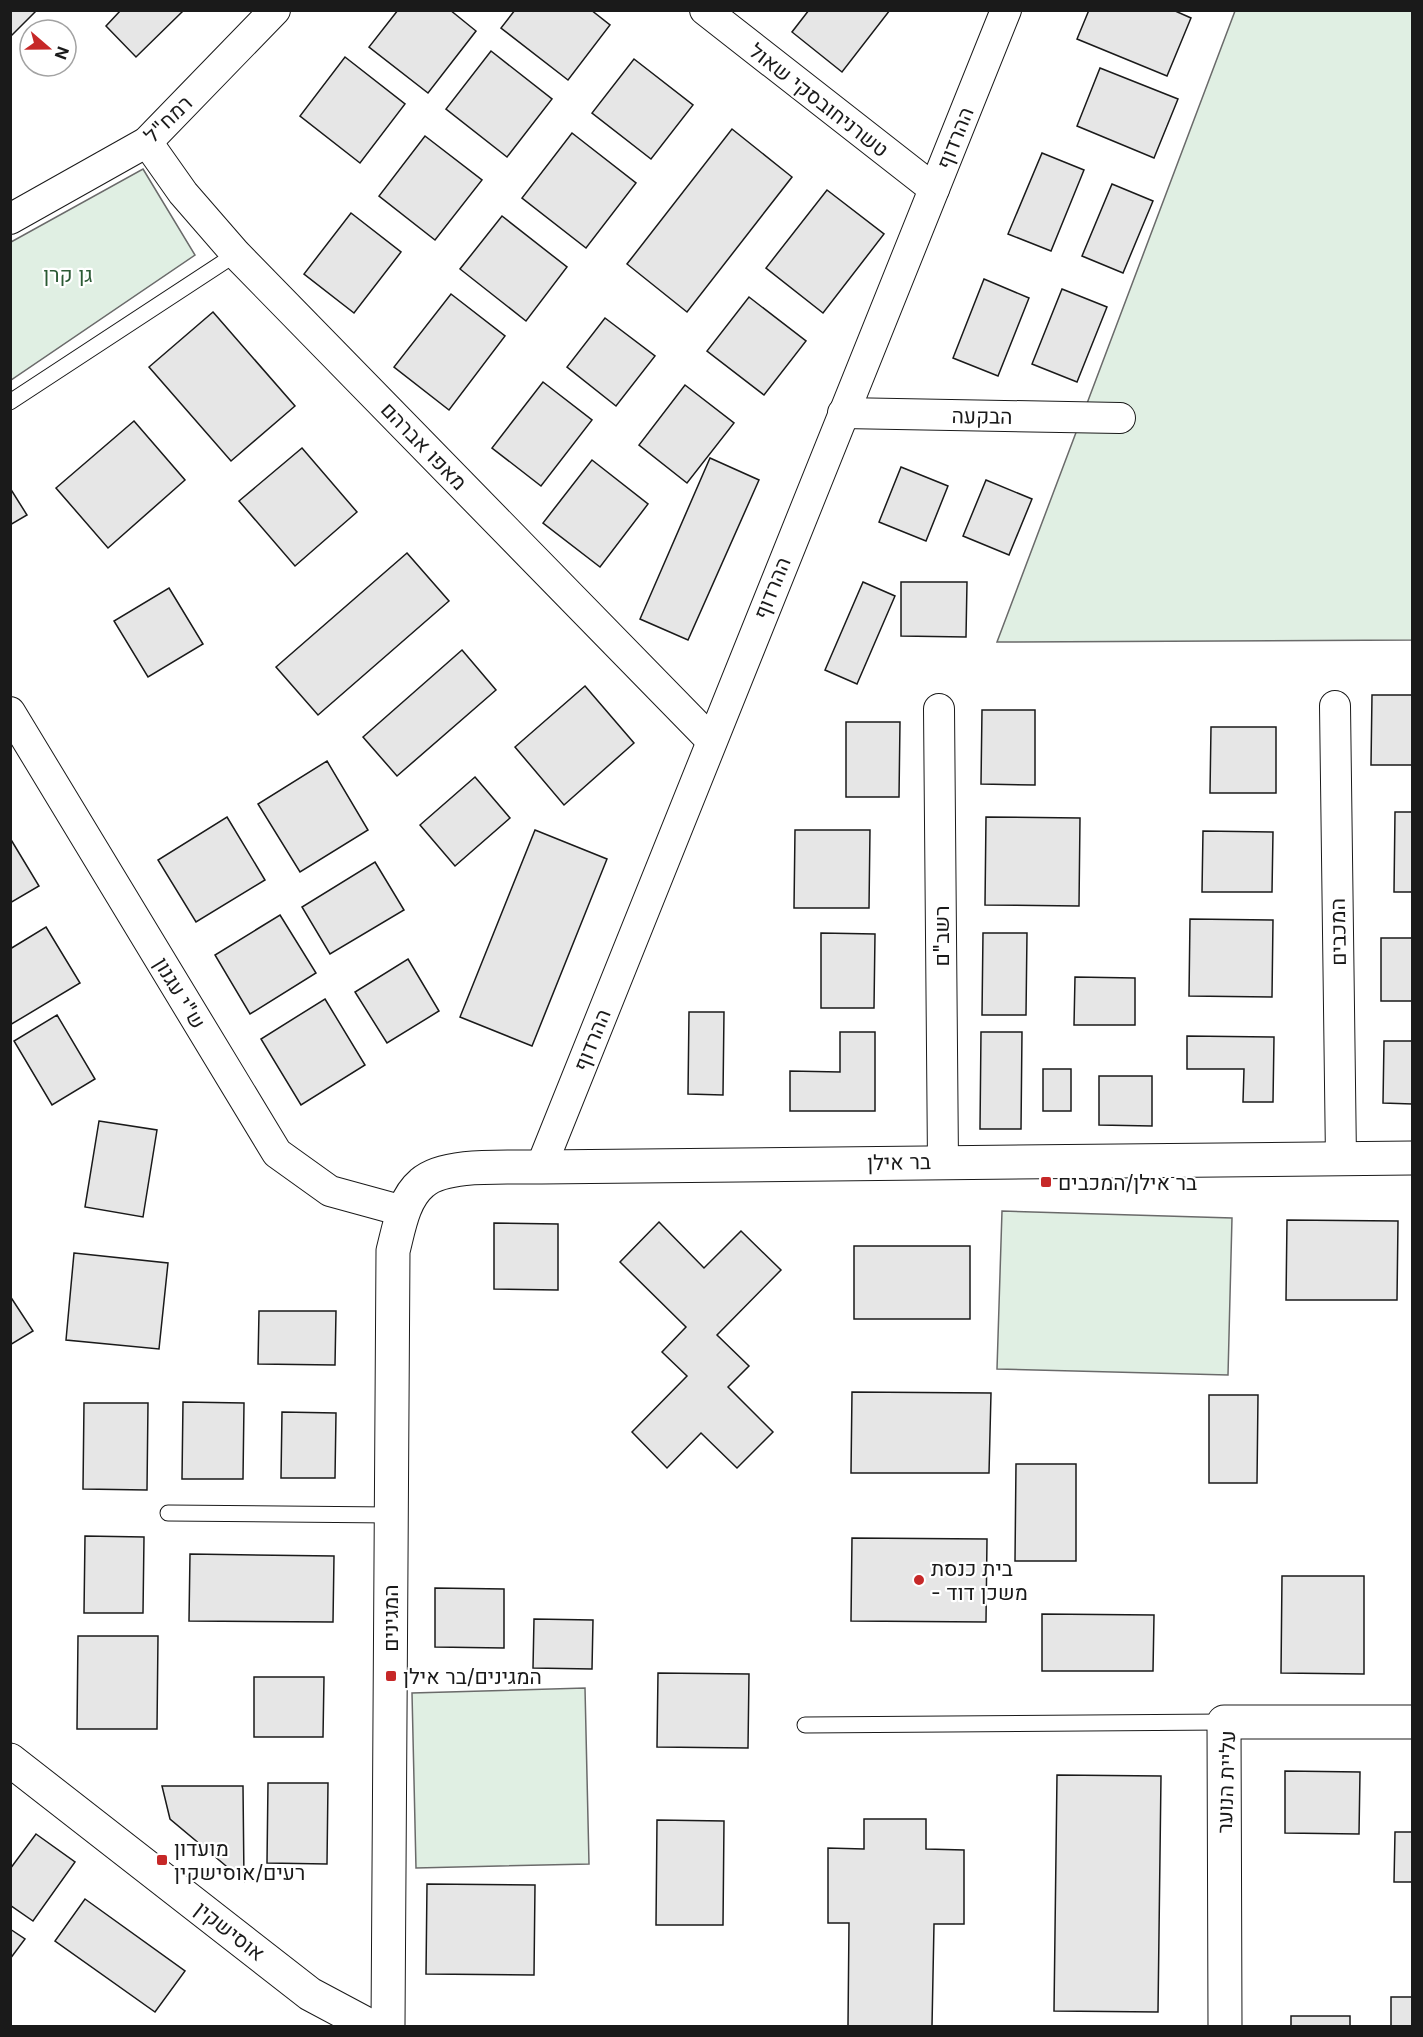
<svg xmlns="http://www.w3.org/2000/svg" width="1423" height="2037" viewBox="0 0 1423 2037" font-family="Inter,Heebo,sans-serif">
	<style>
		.green { fill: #e0efe3; stroke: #6a6a6a; stroke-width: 1.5 }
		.building { fill: #e6e6e6; stroke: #1a1a1a; stroke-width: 1.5 }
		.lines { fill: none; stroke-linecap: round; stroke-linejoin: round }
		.service-casing { stroke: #1a1a1a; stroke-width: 17 }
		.minor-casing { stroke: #1a1a1a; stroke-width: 32 }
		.tertiary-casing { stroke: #1a1a1a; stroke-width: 35 }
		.service { stroke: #fff; stroke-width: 15 }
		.minor { stroke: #fff; stroke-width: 30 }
		.tertiary { stroke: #fff; stroke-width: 33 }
		.poi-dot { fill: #c62828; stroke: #fff; stroke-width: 2 }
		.labels { text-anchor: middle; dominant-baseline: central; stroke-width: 4.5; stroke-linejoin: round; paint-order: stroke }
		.street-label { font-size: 21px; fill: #1a1a1a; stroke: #fff }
		.park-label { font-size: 21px; fill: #2b5a34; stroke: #fff }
		.poi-label { font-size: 21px; fill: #1a1a1a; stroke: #fff; text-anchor: start }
	</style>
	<rect width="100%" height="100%" fill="#fff"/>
	<g class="green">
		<polygon points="1235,11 1412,11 1412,640 997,642"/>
		<polygon points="143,169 195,255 11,380 11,242"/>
		<polygon points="1002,1211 1232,1218 1228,1375 997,1369"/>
		<polygon points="585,1688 589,1864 416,1868 412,1693"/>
	</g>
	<g class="building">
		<polygon points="10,10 37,10 10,37"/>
		<polygon points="121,10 184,10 136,57 106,26"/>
		<polygon points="398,10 450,10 476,31 428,93 369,47"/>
		<polygon points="515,10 591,10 610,25 568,80 501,28"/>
		<polygon points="809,10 890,10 842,72 792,32"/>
		<polygon points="1089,10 1173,10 1191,18 1167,76 1077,39"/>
		<polygon points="491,51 552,99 507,157 446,109"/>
		<polygon points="345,57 405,104 360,163 300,116"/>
		<polygon points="634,59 693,105 651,159 592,113"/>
		<polygon points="1100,68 1178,99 1154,158 1077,126"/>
		<polygon points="732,129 792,177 687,312 627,264"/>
		<polygon points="572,133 636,183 586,248 522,198"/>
		<polygon points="425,136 482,180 435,240 379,196"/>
		<polygon points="1042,153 1084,170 1051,251 1008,234"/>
		<polygon points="1112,184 1153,201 1123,273 1082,256"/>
		<polygon points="827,190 884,234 823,313 766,268"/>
		<polygon points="351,213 401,252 354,313 304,274"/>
		<polygon points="502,216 567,267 526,321 460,269"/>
		<polygon points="984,279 1029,298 998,376 953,358"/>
		<polygon points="1062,289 1107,307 1077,382 1032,364"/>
		<polygon points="451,294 505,336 449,410 394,367"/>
		<polygon points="749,297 806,341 764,395 707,351"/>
		<polygon points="213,312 295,406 231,461 149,367"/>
		<polygon points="605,318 655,356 616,406 567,367"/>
		<polygon points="543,382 592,420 541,486 492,448"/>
		<polygon points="685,385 734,423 687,483 639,445"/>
		<polygon points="134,421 185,480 108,548 56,488"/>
		<polygon points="302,448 357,512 295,566 239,501"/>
		<polygon points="710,458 759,480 688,640 640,619"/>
		<polygon points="592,460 648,504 600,567 543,523"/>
		<polygon points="901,467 948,486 926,541 879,522"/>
		<polygon points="986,480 1032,499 1009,555 963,536"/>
		<polygon points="10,488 27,515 10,525"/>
		<polygon points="407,553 449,601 318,715 276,667"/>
		<polygon points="863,582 895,596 857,684 825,670"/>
		<polygon points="901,582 967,582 966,637 901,636"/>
		<polygon points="169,588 203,644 148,677 114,621"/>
		<polygon points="462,650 496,690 397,776 363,737"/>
		<polygon points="585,686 634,743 564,805 515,747"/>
		<polygon points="1372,695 1412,695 1412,765 1371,765"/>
		<polygon points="982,710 1035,710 1035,785 981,784"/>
		<polygon points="846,722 900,722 899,797 846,797"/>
		<polygon points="1211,727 1276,727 1276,793 1210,793"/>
		<polygon points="327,761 368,830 300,872 258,804"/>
		<polygon points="475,777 510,818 455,866 420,825"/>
		<polygon points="1395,812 1412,812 1412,892 1394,892"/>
		<polygon points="227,817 265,880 196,922 158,860"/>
		<polygon points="986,817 1080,818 1079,906 985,905"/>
		<polygon points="535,830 607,859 532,1046 460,1017"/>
		<polygon points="795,830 870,830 869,908 794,908"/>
		<polygon points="1203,831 1273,832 1272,892 1202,892"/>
		<polygon points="10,838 39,886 10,903"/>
		<polygon points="375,862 404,910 330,954 302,907"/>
		<polygon points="280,915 316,973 250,1014 215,955"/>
		<polygon points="1190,919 1273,920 1272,997 1189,996"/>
		<polygon points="46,927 80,983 10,1025 10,949"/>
		<polygon points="821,933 875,934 874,1008 821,1008"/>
		<polygon points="983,933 1027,933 1026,1015 982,1015"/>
		<rect x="1381" y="938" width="31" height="63"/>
		<polygon points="408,959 439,1011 387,1043 355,992"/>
		<polygon points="1075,977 1135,978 1135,1025 1074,1025"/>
		<polygon points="325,999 365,1065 301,1105 261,1039"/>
		<polygon points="689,1012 724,1012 723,1095 688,1094"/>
		<polygon points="57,1015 95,1079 52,1105 14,1041"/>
		<polygon points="840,1032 875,1032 875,1111 790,1111 790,1071 840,1072"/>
		<polygon points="981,1032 1022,1032 1021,1129 980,1129"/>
		<polygon points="1187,1036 1274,1037 1273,1102 1243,1102 1244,1069 1187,1069"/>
		<polygon points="1384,1041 1412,1041 1412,1104 1383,1103"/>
		<rect x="1043" y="1069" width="28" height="42"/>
		<polygon points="1099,1076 1152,1076 1152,1126 1099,1125"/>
		<polygon points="99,1121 157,1130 143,1217 85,1207"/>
		<polygon points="1287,1220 1398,1221 1397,1300 1286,1300"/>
		<polygon points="659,1222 704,1268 741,1231 781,1270 717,1335 749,1366 728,1387 773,1432 737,1468 701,1433 667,1468 632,1432 687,1376 662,1352 686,1327 620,1262"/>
		<polygon points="494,1223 558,1224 558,1290 494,1289"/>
		<rect x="854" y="1246" width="116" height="73"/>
		<polygon points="74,1253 168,1263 159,1349 66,1340"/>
		<polygon points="10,1296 33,1331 10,1345"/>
		<polygon points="259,1311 336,1311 335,1365 258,1364"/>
		<polygon points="852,1392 991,1393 989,1473 851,1473"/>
		<polygon points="1209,1395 1258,1395 1257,1483 1209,1483"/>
		<polygon points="183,1402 244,1403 243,1479 182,1479"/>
		<polygon points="84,1403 148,1403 147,1490 83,1489"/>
		<polygon points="282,1412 336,1413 335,1478 281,1478"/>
		<polygon points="1016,1464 1076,1464 1076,1561 1015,1561"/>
		<polygon points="85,1536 144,1537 143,1613 84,1613"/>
		<polygon points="852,1538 987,1539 986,1622 851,1621"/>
		<polygon points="190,1554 334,1556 333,1622 189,1621"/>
		<polygon points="1282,1576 1364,1576 1364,1674 1281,1673"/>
		<polygon points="435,1588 504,1589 504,1648 435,1647"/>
		<polygon points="1042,1614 1154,1615 1153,1671 1042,1671"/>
		<polygon points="534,1619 593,1620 592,1669 533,1668"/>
		<polygon points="78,1636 158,1636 157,1729 77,1729"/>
		<polygon points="658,1673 749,1674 748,1748 657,1747"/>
		<polygon points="254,1677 324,1677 323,1737 254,1737"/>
		<polygon points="1285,1771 1360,1772 1359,1834 1285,1833"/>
		<polygon points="1057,1775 1161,1776 1158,2012 1054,2011"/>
		<polygon points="268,1783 328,1783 327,1864 267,1863"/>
		<polygon points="162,1786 243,1786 244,1881 170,1819"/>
		<polygon points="864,1819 926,1819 926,1849 964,1850 964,1924 934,1924 932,2026 848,2026 849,1923 828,1923 828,1848 864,1849"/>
		<polygon points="657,1820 724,1821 723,1925 656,1925"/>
		<polygon points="1395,1832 1412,1832 1412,1882 1394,1882"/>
		<polygon points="36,1834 75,1862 33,1921 10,1905 10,1869"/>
		<polygon points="427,1884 535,1885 534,1975 426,1974"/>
		<polygon points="85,1899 185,1971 155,2012 55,1941"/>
		<polygon points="10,1929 25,1939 10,1959"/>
		<rect x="1391" y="1997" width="21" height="29"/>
		<rect x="1291" y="2016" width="59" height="10"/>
	</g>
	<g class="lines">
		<defs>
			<g id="service">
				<polyline points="10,402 236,254"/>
				<polyline points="168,1513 391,1515"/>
				<polyline points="805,1725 1224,1722"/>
			</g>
			<g id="minor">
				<polyline points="705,10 934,189"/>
				<polyline points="147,142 183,193 236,254 711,740"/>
				<polyline points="10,219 147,142 275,10"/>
				<polyline points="843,413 1120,418"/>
				<polyline points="1335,706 1341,1159"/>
				<polyline points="939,709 943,1162"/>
				<polyline points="10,712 277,1153 330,1191 403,1211"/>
				<polyline points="541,1167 1006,10"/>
			</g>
			<g id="tertiary">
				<polyline points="10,1760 310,1994 370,2026"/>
				<path d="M388,2026L393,1251C399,1228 403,1199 422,1183C445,1162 510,1168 541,1167L1412,1158"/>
				<polyline points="1225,2026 1224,1722 1412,1722"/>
			</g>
		</defs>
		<use href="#service" class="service-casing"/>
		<use href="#minor" class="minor-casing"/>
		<use href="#tertiary" class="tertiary-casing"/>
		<use href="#service" class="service"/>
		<use href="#minor" class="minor"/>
		<use href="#tertiary" class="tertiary"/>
	</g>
	<g class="poi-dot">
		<rect x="1040" y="1176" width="12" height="12" rx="3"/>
		<circle cx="919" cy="1580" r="6"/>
		<rect x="385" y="1670" width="12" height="12" rx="3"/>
		<rect x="156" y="1854" width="12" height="12" rx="3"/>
	</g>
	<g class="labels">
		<g class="street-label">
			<text transform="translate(819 100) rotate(38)">טשרניחובסקי שאול</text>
			<text transform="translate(168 119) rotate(-44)">רמח"ל</text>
			<text transform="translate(955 138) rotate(-68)">ההרדוף</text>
			<text transform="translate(982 416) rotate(1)">הבקעה</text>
			<text transform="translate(424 446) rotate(46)">מאפו אברהם</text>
			<text transform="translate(772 588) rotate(-68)">ההרדוף</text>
			<text transform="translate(1338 932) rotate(-91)">המכבים</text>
			<text transform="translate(941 936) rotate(-90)">רשב"ם</text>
			<text transform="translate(180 993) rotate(59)">ש"י עגנון</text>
			<text transform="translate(592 1040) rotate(-68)">ההרדוף</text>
			<text transform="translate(899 1162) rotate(-1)">בר אילן</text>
			<text transform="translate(390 1618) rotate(-90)">המגינים</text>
			<text transform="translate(1226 1782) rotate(-88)">עליית הנוער</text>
			<text transform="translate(230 1931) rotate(38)">אוסישקין</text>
		</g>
		<g class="park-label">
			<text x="68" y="274">גן קרן</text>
		</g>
		<g class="poi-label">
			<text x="1058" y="1182">בר אילן/המכבים</text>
			<text x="931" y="1568">בית כנסת<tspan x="931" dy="24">- משכן דוד</tspan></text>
			<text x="403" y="1676">המגינים/בר אילן</text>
			<text x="174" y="1848">מועדון<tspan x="174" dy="24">רעים/אוסישקין</tspan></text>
		</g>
	</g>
	<rect width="1423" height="2037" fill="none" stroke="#1a1a1a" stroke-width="24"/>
	<g transform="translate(48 48) rotate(110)"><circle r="28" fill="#ffffff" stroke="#a3a3a3" stroke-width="1.5"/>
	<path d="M0-4.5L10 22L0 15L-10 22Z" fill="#c62828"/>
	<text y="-9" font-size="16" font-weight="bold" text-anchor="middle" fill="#1a1a1a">N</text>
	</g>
</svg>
